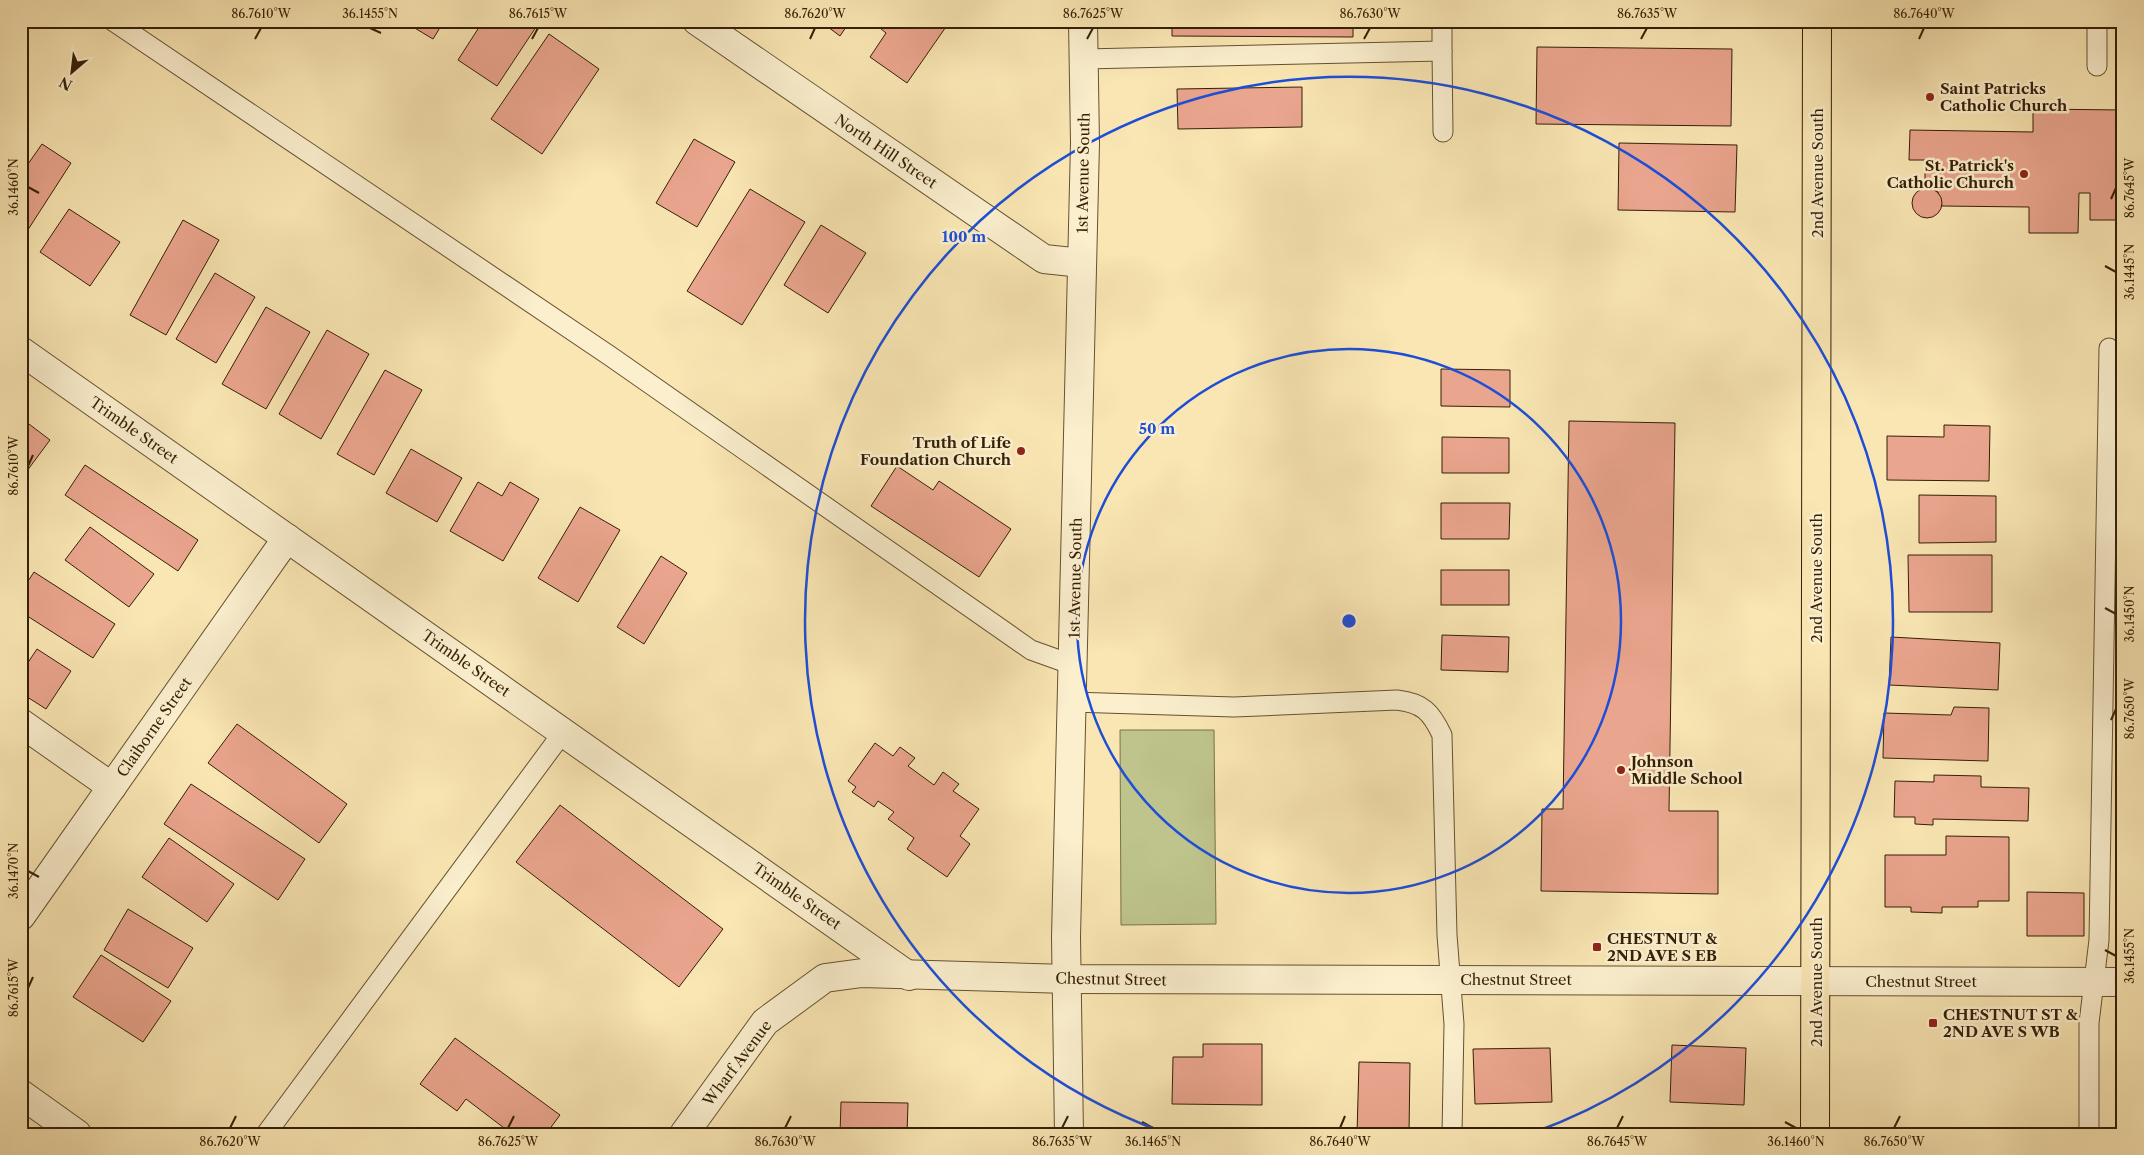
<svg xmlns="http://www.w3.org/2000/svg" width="2144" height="1155" viewBox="0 0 2144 1155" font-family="'Libre Caslon Text',serif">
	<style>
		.green { fill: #bec48c; stroke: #7a7248 }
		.building { fill: #eaa58e; stroke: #351f05 }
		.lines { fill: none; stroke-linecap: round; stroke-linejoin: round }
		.service-casing { stroke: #665130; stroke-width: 21 }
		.minor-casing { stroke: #665130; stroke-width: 30 }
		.tertiary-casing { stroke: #665130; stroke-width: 30 }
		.primary-casing { stroke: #351f05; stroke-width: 30 }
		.service { stroke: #fbefce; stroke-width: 19 }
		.minor { stroke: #fbefce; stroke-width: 28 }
		.tertiary { stroke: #fbefce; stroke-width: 28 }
		.primary { stroke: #f9e6b3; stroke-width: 28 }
		.ticks { fill: none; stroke: #351f05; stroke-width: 2 }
		.ring { fill: none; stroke: #1d4ed8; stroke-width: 2.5 }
		.poi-dot { fill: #8f2418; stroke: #fbefce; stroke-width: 2 }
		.labels { text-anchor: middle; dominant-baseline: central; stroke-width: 5; stroke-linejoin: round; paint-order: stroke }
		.poi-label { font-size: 15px; font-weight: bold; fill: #351f05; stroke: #fbefce; text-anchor: start }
		.street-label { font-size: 15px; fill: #351f05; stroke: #fbefce }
		.centre { fill: #1d4ed8; stroke: #fbefce; stroke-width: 2.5 }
		.ring-label { font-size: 15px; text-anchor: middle; font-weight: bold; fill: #1d4ed8; stroke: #fbefce; stroke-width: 5; stroke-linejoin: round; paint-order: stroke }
		.neatline { fill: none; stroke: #351f05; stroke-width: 2 }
		.ticks-label { font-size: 12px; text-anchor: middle; fill: #351f05 }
	</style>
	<rect width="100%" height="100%" fill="#f9e6b3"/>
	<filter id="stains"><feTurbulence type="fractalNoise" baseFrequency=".004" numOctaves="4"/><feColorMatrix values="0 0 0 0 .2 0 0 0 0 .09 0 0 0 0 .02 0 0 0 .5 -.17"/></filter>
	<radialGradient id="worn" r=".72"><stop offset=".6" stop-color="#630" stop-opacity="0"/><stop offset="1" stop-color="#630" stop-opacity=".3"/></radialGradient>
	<polygon class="green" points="1120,730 1214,730 1216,924 1121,925"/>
	<g class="building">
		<polygon points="403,21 444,21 433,39"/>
		<polygon points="483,21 540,21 497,86 458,60"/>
		<polygon points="820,21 850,21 840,36"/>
		<polygon points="877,21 950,21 907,83 870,57 886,33 875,24"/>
		<polygon points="1172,21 1353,21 1353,37 1172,36"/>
		<polygon points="549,34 599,69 542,154 491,119"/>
		<polygon points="1537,47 1732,49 1731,126 1536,124"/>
		<polygon points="1302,87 1302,127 1178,129 1177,89"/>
		<polygon points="2033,109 2123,110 2123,220 2090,220 2090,193 2079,193 2078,233 2029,233 2029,207 1942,206 1938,192 1925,188 1925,160 1909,160 1910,130 2033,132"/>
		<polygon points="694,139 735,162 697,227 656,203"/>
		<polygon points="1619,143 1737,145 1735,212 1618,210"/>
		<polygon points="42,144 71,163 22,239 21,174"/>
		<circle cx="1927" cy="203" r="15"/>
		<polygon points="750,189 805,222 742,325 687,291"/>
		<polygon points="69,209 120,242 90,286 40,252"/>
		<polygon points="183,220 219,240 166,335 130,315"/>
		<polygon points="821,225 866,253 828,313 784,285"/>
		<polygon points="215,273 255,297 216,363 176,339"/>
		<polygon points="266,307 310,332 266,409 222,384"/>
		<polygon points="327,330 369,354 321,439 279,414"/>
		<polygon points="1441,369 1510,370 1510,407 1441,406"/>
		<polygon points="385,370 422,390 374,475 337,454"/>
		<polygon points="21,418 50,440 21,479"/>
		<polygon points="1569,421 1675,423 1669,811 1718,811 1718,894 1541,891 1542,809 1563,809"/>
		<polygon points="1944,425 1990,426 1989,481 1887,480 1887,436 1944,437"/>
		<polygon points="1442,437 1509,438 1509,473 1442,473"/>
		<polygon points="411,449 462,478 437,522 386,493"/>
		<polygon points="85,465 198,540 178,571 65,495"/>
		<polygon points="897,466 933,490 939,481 1011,529 979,577 871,506"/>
		<polygon points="478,482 502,496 510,482 539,499 503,561 450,531"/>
		<polygon points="1919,495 1996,496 1996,542 1919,543"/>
		<polygon points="1441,503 1510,503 1509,539 1441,539"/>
		<polygon points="580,507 620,530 578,602 538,578"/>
		<polygon points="90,527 154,574 129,607 65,560"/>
		<polygon points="1908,555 1992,555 1992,612 1909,612"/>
		<polygon points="661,556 687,573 644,644 617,627"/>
		<rect x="1441" y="570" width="68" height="35"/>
		<polygon points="34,572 115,624 93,658 21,612 21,592"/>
		<polygon points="1442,635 1509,637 1508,672 1441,670"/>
		<polygon points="1891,637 2000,643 1998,690 1889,685"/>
		<polygon points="37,649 71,671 46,709 21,693 21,673"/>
		<polygon points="1954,707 1989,708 1988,761 1883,758 1884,713 1951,715"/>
		<polygon points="237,724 347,804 319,843 208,763"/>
		<polygon points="875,743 893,756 900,747 915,758 908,766 934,785 943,772 959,784 953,791 979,809 960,836 970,844 947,877 907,849 914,838 888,819 894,812 878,801 874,807 852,792 856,787 848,781"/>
		<polygon points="1934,775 1981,776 1981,787 2029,788 2028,821 1933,819 1933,825 1915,824 1915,817 1894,817 1895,781 1934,782"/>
		<polygon points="191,784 305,859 278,900 164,824"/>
		<polygon points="560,805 723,929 679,987 516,862"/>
		<polygon points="1946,836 2009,837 2009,901 1978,901 1978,907 1942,907 1942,913 1911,912 1911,907 1885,907 1885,855 1946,855"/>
		<polygon points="169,838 234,884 207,922 142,877"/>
		<polygon points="2027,892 2084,893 2084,936 2027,936"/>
		<polygon points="128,909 193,948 168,988 104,950"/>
		<polygon points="101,955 171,1001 143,1042 73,997"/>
		<polygon points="455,1038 560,1115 546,1134 512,1134 466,1099 457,1111 420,1084"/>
		<polygon points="1203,1044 1262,1044 1262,1105 1172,1104 1173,1057 1203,1057"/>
		<polygon points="1672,1045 1746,1048 1744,1105 1670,1102"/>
		<polygon points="1550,1048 1552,1102 1475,1104 1473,1049"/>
		<polygon points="1359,1062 1410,1063 1409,1134 1357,1134"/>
		<polygon points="841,1102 908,1103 907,1134 840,1134"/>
		<polygon points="1167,1129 1222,1130 1222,1134 1167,1134"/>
	</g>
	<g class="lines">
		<defs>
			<g id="service">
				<polyline points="113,21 610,356 1031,650 1073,665"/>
				<polyline points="2097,21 2097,66"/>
				<polyline points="1442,51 1443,132"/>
				<polyline points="1084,59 1442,51 1442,21"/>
				<path d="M1071,702L1234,707L1397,700C1423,703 1431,712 1442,735L1447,935L1454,1024L1452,1134"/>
				<polyline points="266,1134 564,731"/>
				<polyline points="2089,1134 2089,1023 2099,940 2109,348"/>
			</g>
			<g id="minor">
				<polyline points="697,21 1044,259 1082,263"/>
				<polyline points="21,351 909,976"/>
				<polyline points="21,723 112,787"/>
				<polyline points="21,916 287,538"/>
				<polyline points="21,1094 77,1134"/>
				<polyline points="1069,1134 1066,937 1085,143 1083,21"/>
			</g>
			<polyline id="tertiary" points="684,1134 765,1022 825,978 862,973 1068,979 2123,982"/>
			<polyline id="primary" points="1815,1134 1817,21"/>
		</defs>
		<use href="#service" class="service-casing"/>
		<use href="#minor" class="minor-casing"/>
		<use href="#tertiary" class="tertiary-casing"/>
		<use href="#primary" class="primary-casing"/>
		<use href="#service" class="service"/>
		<use href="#minor" class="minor"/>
		<use href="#tertiary" class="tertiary"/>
		<use href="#primary" class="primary"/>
	</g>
	<path class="ticks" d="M370,28L381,33M255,39L261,28M532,39L538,28M810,39L815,28M1087,39L1093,28M1364,39L1370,28M1641,39L1647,28M1919,39L1924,28M28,187L39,193M2111,199L2116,188M2105,266L2116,272M28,466L33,455M2105,608L2116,614M2111,720L2116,709M28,871L39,877M2105,950L2116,956M28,988L33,977M1142,1122L1153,1128M1785,1122L1796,1128M230,1128L236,1116M508,1128L514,1116M785,1128L791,1116M1062,1128L1068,1116M1340,1128L1345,1116M1617,1128L1623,1116M1894,1128L1900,1116"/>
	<g class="ring">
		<circle cx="1349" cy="621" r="272"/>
		<path d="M1163 1132A544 544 0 1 1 1535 1132"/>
	</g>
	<g class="poi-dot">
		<circle cx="1930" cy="97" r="5"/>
		<circle cx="2024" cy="174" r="5"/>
		<circle cx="1021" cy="451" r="5"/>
		<circle cx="1621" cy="770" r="5"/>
		<rect x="1592" y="942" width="10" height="10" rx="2.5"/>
		<rect x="1928" y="1018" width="10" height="10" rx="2.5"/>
	</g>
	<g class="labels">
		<g class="poi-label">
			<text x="1940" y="88">Saint Patricks<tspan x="1940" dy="17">Catholic Church</tspan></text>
			<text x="2014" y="165" text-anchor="end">St. Patrick's<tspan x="2014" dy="17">Catholic Church</tspan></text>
			<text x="1011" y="442" text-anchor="end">Truth of Life<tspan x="1011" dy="17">Foundation Church</tspan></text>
			<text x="1631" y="761">Johnson<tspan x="1631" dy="17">Middle School</tspan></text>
			<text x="1607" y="938">CHESTNUT &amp;<tspan x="1607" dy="17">2ND AVE S EB</tspan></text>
			<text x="1943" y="1014">CHESTNUT ST &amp;<tspan x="1943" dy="17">2ND AVE S WB</tspan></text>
		</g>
		<g class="street-label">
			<text transform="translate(886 151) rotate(34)">North Hill Street</text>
			<text transform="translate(1083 173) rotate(-89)">1st Avenue South</text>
			<text transform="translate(1817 173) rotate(-90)">2nd Avenue South</text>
			<text transform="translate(134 430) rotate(35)">Trimble Street</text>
			<text transform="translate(1075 578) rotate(-89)">1st Avenue South</text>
			<text transform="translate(1816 578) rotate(-90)">2nd Avenue South</text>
			<text transform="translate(466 663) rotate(35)">Trimble Street</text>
			<text transform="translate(154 727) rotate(-55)">Claiborne Street</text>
			<text transform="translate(797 896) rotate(35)">Trimble Street</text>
			<text transform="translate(1111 979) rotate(1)">Chestnut Street</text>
			<text x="1516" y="979">Chestnut Street</text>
			<text x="1921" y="981">Chestnut Street</text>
			<text transform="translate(1816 982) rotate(-90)">2nd Avenue South</text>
			<text transform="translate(737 1063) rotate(-53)">Wharf Avenue</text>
		</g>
	</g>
	<circle cx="1349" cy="621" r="8" class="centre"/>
	<g class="ring-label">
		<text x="964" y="242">100 m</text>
		<text x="1157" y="434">50 m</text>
	</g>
	<rect width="2144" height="1155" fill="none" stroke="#f9e6b3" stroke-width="55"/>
	<g transform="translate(72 72) rotate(208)" stroke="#fbefce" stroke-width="4" paint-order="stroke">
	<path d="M0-4L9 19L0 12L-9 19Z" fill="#351f05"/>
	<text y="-8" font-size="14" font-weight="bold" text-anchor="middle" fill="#351f05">N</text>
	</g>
	<rect x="28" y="28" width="2088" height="1100" class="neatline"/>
	<g class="ticks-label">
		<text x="261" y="18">86.7610°W</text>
		<text x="370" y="18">36.1455°N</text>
		<text x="538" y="18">86.7615°W</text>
		<text x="815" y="18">86.7620°W</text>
		<text x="1093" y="18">86.7625°W</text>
		<text x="1370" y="18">86.7630°W</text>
		<text x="1647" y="18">86.7635°W</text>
		<text x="1924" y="18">86.7640°W</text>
		<text transform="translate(14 187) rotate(-90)" y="4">36.1460°N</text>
		<text transform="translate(2130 188) rotate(-90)" y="4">86.7645°W</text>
		<text transform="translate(2130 272) rotate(-90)" y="4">36.1445°N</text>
		<text transform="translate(14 466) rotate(-90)" y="4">86.7610°W</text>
		<text transform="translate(2130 614) rotate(-90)" y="4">36.1450°N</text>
		<text transform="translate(2130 709) rotate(-90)" y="4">86.7650°W</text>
		<text transform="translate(14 871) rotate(-90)" y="4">36.1470°N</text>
		<text transform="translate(2130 956) rotate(-90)" y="4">36.1455°N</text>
		<text transform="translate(14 988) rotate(-90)" y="4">86.7615°W</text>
		<text x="230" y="1146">86.7620°W</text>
		<text x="508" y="1146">86.7625°W</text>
		<text x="785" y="1146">86.7630°W</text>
		<text x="1062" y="1146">86.7635°W</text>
		<text x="1153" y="1146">36.1465°N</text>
		<text x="1340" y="1146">86.7640°W</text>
		<text x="1617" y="1146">86.7645°W</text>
		<text x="1796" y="1146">36.1460°N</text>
		<text x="1894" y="1146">86.7650°W</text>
	</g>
	<rect width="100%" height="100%" filter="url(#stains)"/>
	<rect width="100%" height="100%" fill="url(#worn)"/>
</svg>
